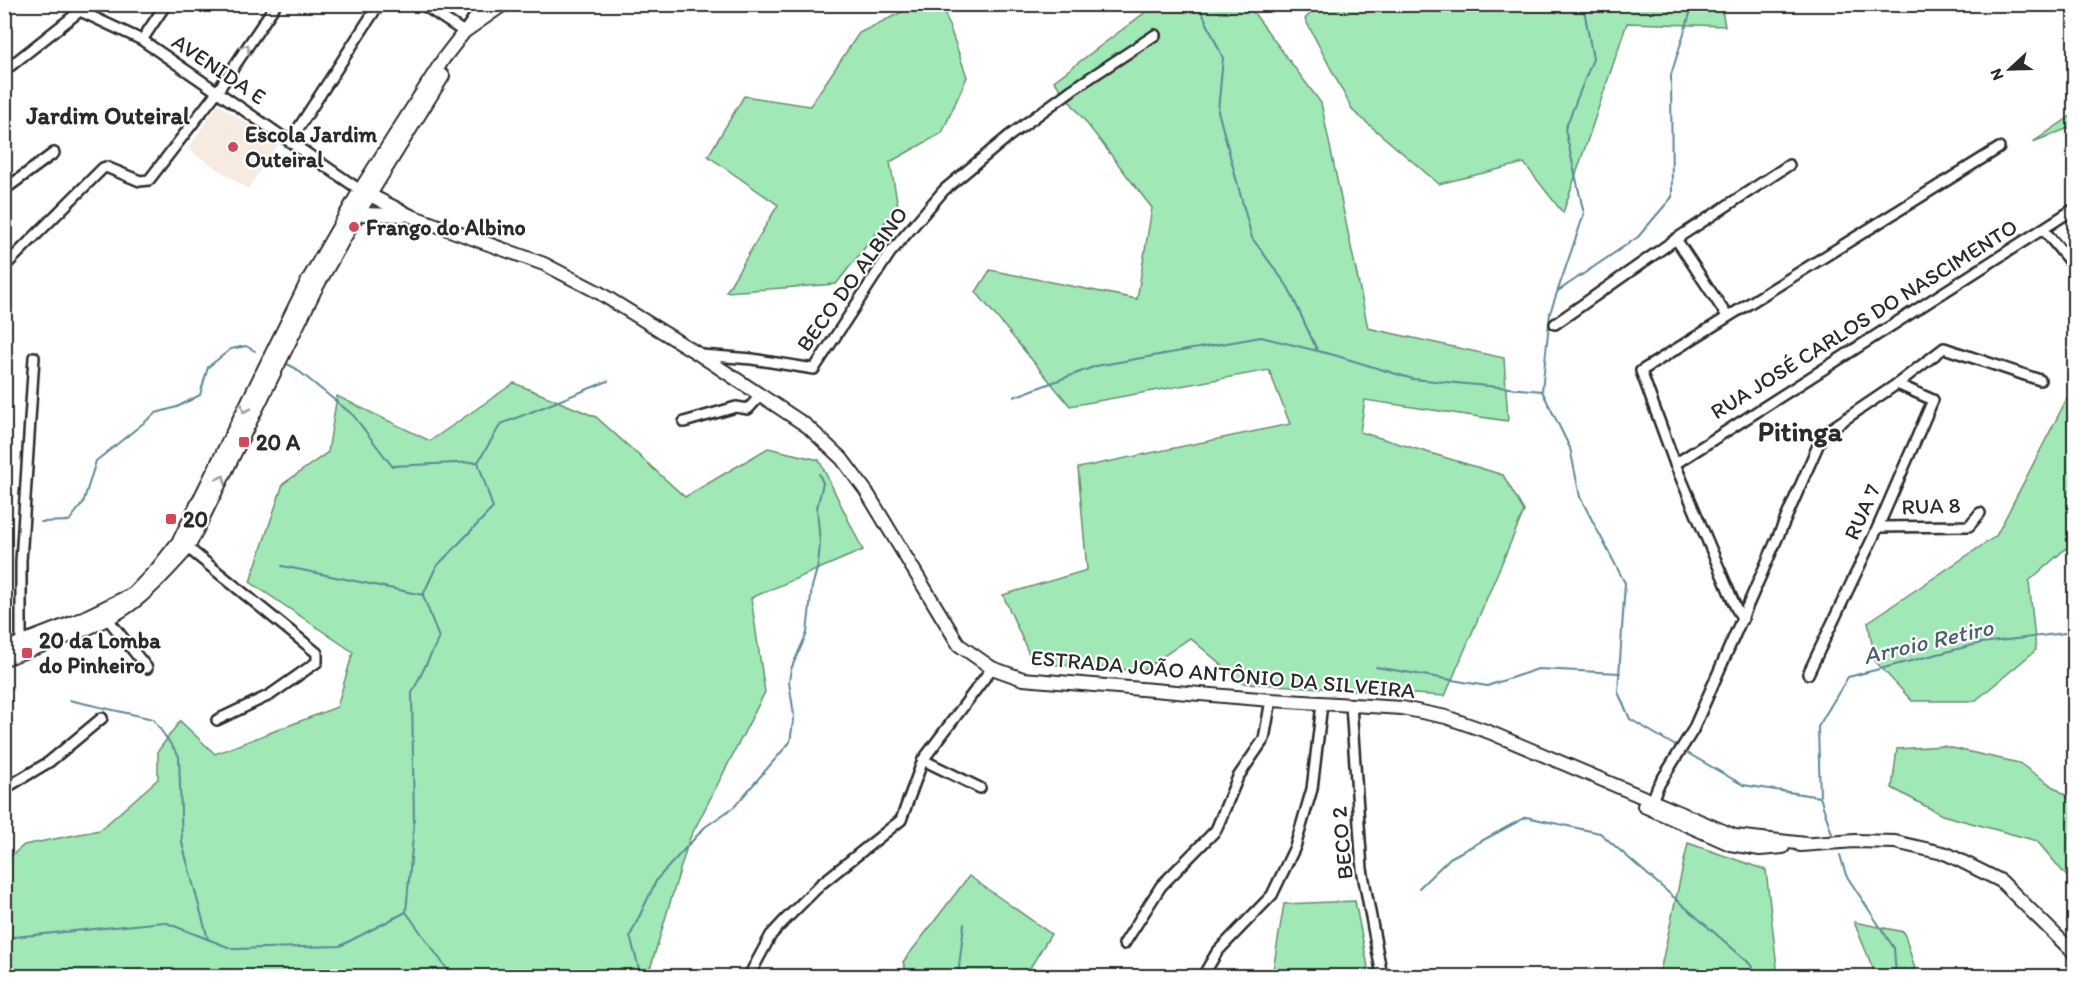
<svg xmlns="http://www.w3.org/2000/svg" width="2079" height="981" viewBox="0 0 2079 981" font-family="Itim,sans-serif">
	<style>
		.built { fill: #f7eae0 }
		.green { fill: #a0e8b5; stroke: #668a70; stroke-width: 1.5 }
		.lines { fill: none; stroke-linecap: round; stroke-linejoin: round }
		.stream { stroke: #5c8796; stroke-width: 2 }
		.minor-casing { stroke: #2b2b2b; stroke-width: 14 }
		.major-casing { stroke: #2b2b2b; stroke-width: 16 }
		.minor { stroke: #fff; stroke-width: 9 }
		.major { stroke: #fff; stroke-width: 12 }
		.oneway { stroke: #a0a0a0 }
		.poi-dot { fill: #d1495b; stroke: #fff; stroke-width: 2 }
		.labels { text-anchor: middle; dominant-baseline: central; stroke-width: 4.5; stroke-linejoin: round; paint-order: stroke }
		.street-label { font-size: 22px; fill: #2b2b2b; stroke: #fff }
		.poi-label { font-size: 22px; font-weight: bold; fill: #2b2b2b; stroke: #fff; text-anchor: start }
		.neighbourhood-label { font-size: 24px; font-weight: bold; fill: #2b2b2b; stroke: #fff }
		.water-label { font-size: 24px; font-style: italic; fill: #48616a; stroke: #fff }
		.district-label { font-size: 28px; font-weight: bold; fill: #2b2b2b; stroke: #fff }
	</style>
	<rect width="100%" height="100%" fill="#fff"/>
	<filter id="ink" filterUnits="userSpaceOnUse"><feTurbulence type="fractalNoise" baseFrequency=".0167" numOctaves="2"/><feDisplacementMap in="SourceGraphic" scale="12" xChannelSelector="R" yChannelSelector="G"/><feConvolveMatrix kernelMatrix="1 2 1 2 8 2 1 2 1" color-interpolation-filters="sRGB"/></filter>
	<g filter="url(#ink)">
		<polygon class="built" points="218,104 278,144 248,189 188,149"/>
		<g class="green">
			<polygon points="916,5 942,5 967,77 942,133 890,162 898,206 836,284 726,292 778,205 708,156 744,96 810,106 859,33"/>
			<polygon points="1155,5 1248,5 1321,103 1368,328 1504,358 1508,421 1365,400 1360,432 1503,475 1524,511 1445,696 1243,683 1190,638 1142,671 1033,663 1003,595 1087,570 1078,468 1290,424 1269,370 1070,406 976,292 990,270 1137,299 1152,208 1054,81"/>
			<polygon points="1318,5 1721,5 1725,26 1627,23 1563,213 1524,163 1439,184 1353,111 1305,19"/>
			<polygon points="2074,114 2074,126 2033,142"/>
			<polygon points="514,383 596,417 685,497 768,448 819,460 863,550 751,598 765,692 689,840 651,966 637,976 5,976 5,861 24,845 100,830 158,779 158,751 180,721 215,754 337,707 353,652 250,582 283,484 328,452 337,396 430,441"/>
			<polygon points="2074,385 2074,542 2072,543 2029,581 2036,650 1975,701 1912,701 1875,661 1868,622 1996,536"/>
			<polygon points="1943,746 2019,763 2074,801 2074,885 2037,841 1942,815 1892,788 1897,749"/>
			<polygon points="1688,843 1766,870 1778,976 1657,976 1661,967"/>
			<polygon points="969,876 1051,934 1025,976 908,976 903,962"/>
			<polygon points="1355,901 1368,967 1358,976 1272,976 1284,904"/>
			<polygon points="1854,922 1904,932 1917,976 1876,976"/>
		</g>
		<g class="lines">
			<g class="stream">
				<polyline points="1192,4 1200,8 1223,58 1218,111 1252,238 1288,287 1317,350"/>
				<polyline points="1583,4 1593,59 1565,129 1584,214 1550,313 1542,391 1570,448 1580,497 1625,583 1618,692 1630,719 1679,748"/>
				<polyline points="1558,291 1638,237 1672,197 1671,75 1693,4"/>
				<polyline points="287,364 295,368 353,415 392,466 478,462"/>
				<polyline points="1014,397 1096,366 1261,337 1334,355 1413,379 1542,391"/>
				<polyline points="41,522 69,521 83,503 96,461 156,413 177,407 200,395 208,367 231,349 246,346 255,351"/>
				<polyline points="282,566 423,595"/>
				<polyline points="1376,667 1487,686 1538,669 1620,673"/>
				<polyline points="69,700 153,719 179,756 182,843 208,939"/>
				<polyline points="1684,751 1743,785 1820,797"/>
				<polyline points="1832,834 1820,797 1818,727 1848,677 1981,643 2074,632"/>
				<polyline points="1840,855 1846,875 1894,948 1896,976"/>
				<polyline points="1419,888 1450,858 1526,817 1600,833 1747,961 1760,976"/>
				<polyline points="4,938 164,922 233,949 340,946 406,912"/>
				<polyline points="452,976 406,912 414,826 412,693 439,638 423,595 436,567 493,508 478,462 501,424 608,381"/>
				<polyline points="641,976 630,936 657,879 705,827 734,807 790,742 794,715 789,682 791,669 807,633 812,587 818,565 820,544 817,508 823,483 819,474"/>
				<polyline points="958,976 964,924"/>
			</g>
			<defs>
				<g id="minor">
					<polyline points="422,4 464,32 483,4"/>
					<polyline points="80,11 142,40 360,190"/>
					<polyline points="142,40 166,4"/>
					<polyline points="4,71 80,11 84,4"/>
					<polyline points="290,141 379,4"/>
					<polyline points="4,190 54,153"/>
					<polyline points="2043,229 2074,267"/>
					<polyline points="1676,239 1727,316"/>
					<polyline points="4,267 103,168 106,167 140,181 149,180 217,92 276,4"/>
					<polyline points="1555,324 1676,239 1789,165"/>
					<polyline points="701,355 752,359 814,369 890,253 944,190 1009,136 1073,89 1155,35"/>
					<polyline points="684,422 736,407 748,409 761,395"/>
					<polyline points="1675,464 2074,209"/>
					<polyline points="1878,527 1969,526 1980,513"/>
					<polyline points="188,548 317,653 317,662 270,695 217,720"/>
					<polyline points="107,618 147,668"/>
					<polyline points="1743,619 1736,608 1675,464 1641,371 1999,148"/>
					<polyline points="21,642 21,561 34,357"/>
					<polyline points="1808,674 1878,527 1933,400 1897,384"/>
					<polyline points="1351,705 1362,869 1382,976"/>
					<polyline points="923,760 980,788"/>
					<polyline points="4,789 49,762 102,718"/>
					<polyline points="1650,806 1658,786 1693,730 1823,434 1897,384 1944,348 2040,380"/>
					<polyline points="1124,944 1161,886 1216,830 1238,777 1264,739 1271,700"/>
					<polyline points="749,976 771,935 784,921 821,884 901,820 923,760 992,668"/>
					<polyline points="1203,976 1217,952 1272,895 1295,847 1312,789 1322,704"/>
				</g>
				<g id="major">
					<polyline points="360,190 411,216 544,264 598,292 700,355 807,426 842,459 866,491 959,645 992,668 1023,679 1271,700 1402,708 1446,717 1489,732 1735,836 1806,844"/>
					<polyline points="358,214 404,215"/>
					<polyline points="4,649 77,621 133,594 157,569 179,541 307,282 360,190 444,58 464,32 504,4"/>
					<path d="M4,659C46,644 105,627 139,598C157,583 172,566 188,548L316,288L358,214L443,76"/>
					<polyline points="1644,806 1730,844 1760,849 1783,847"/>
					<polyline points="1800,845 1855,841 1895,842 1947,854 2001,881 2074,953"/>
				</g>
			</defs>
			<use href="#minor" class="minor-casing"/>
			<use href="#major" class="major-casing"/>
			<use href="#minor" class="minor"/>
			<use href="#major" class="major"/>
		</g>
		<defs><path id="oneway-chevron" d="M-2-3.5L2.5 0L-2 3.5" fill="none" stroke-width="1.6" stroke-linecap="round" stroke-linejoin="round" transform="scale(1.5)"/></defs>
		<g class="oneway">
			<use href="#oneway-chevron" transform="translate(246 48) rotate(-56)"/>
			<use href="#oneway-chevron" transform="translate(245 409) rotate(116)"/>
			<use href="#oneway-chevron" transform="translate(222 479) rotate(-64)"/>
		</g>
	</g>
	<g class="poi-dot">
		<circle cx="233" cy="147" r="6"/>
		<circle cx="354" cy="227" r="6"/>
		<rect x="238" y="436" width="12" height="12" rx="3"/>
		<rect x="165" y="513" width="12" height="12" rx="3"/>
		<rect x="21" y="647" width="12" height="12" rx="3"/>
	</g>
	<g class="labels">
		<g class="street-label">
			<text transform="translate(219 69) rotate(34)">AVENIDA E</text>
			<text transform="translate(852 279) rotate(-54)">BECO DO ALBINO</text>
			<text transform="translate(1864 319) rotate(-32)">RUA JOSÉ CARLOS DO NASCIMENTO</text>
			<text transform="translate(1931 506) rotate(-2)">RUA 8</text>
			<text transform="translate(1862 512) rotate(-66)">RUA 7</text>
			<text transform="translate(1223 674) rotate(5)">ESTRADA JOÃO ANTÔNIO DA SILVEIRA</text>
			<text transform="translate(1342 843) rotate(-95)">BECO 2</text>
		</g>
		<g class="poi-label">
			<text x="245" y="134">Escola Jardim<tspan x="245" dy="25">Outeiral</tspan></text>
			<text x="366" y="227">Frango do Albino</text>
			<text x="256" y="442">20 A</text>
			<text x="183" y="519">20</text>
			<text x="39" y="640">20 da Lomba<tspan x="39" dy="25">do Pinheiro</tspan></text>
		</g>
		<g class="neighbourhood-label">
			<text x="108" y="115">Jardim Outeiral</text>
		</g>
		<g class="water-label">
			<text transform="translate(1928 641) rotate(-13)">Arroio Retiro</text>
		</g>
		<g class="district-label">
			<text x="1800" y="431">Pitinga</text>
		</g>
	</g>
	<rect width="2079" height="981" fill="none" stroke="#fff" stroke-width="24"/>
	<rect x="12" y="12" width="2055" height="957" fill="none" stroke="#2b2b2b" stroke-width="2" filter="url(#ink)"/>
	<g transform="translate(2010 69) rotate(248)" stroke="#ffffff" stroke-width="4.5" paint-order="stroke">
	<path d="M0-4.5L10 22L0 15L-10 22Z" fill="#2b2b2b"/>
	<text y="-9" font-size="16" font-weight="bold" text-anchor="middle" fill="#2b2b2b">N</text>
	</g>
</svg>
